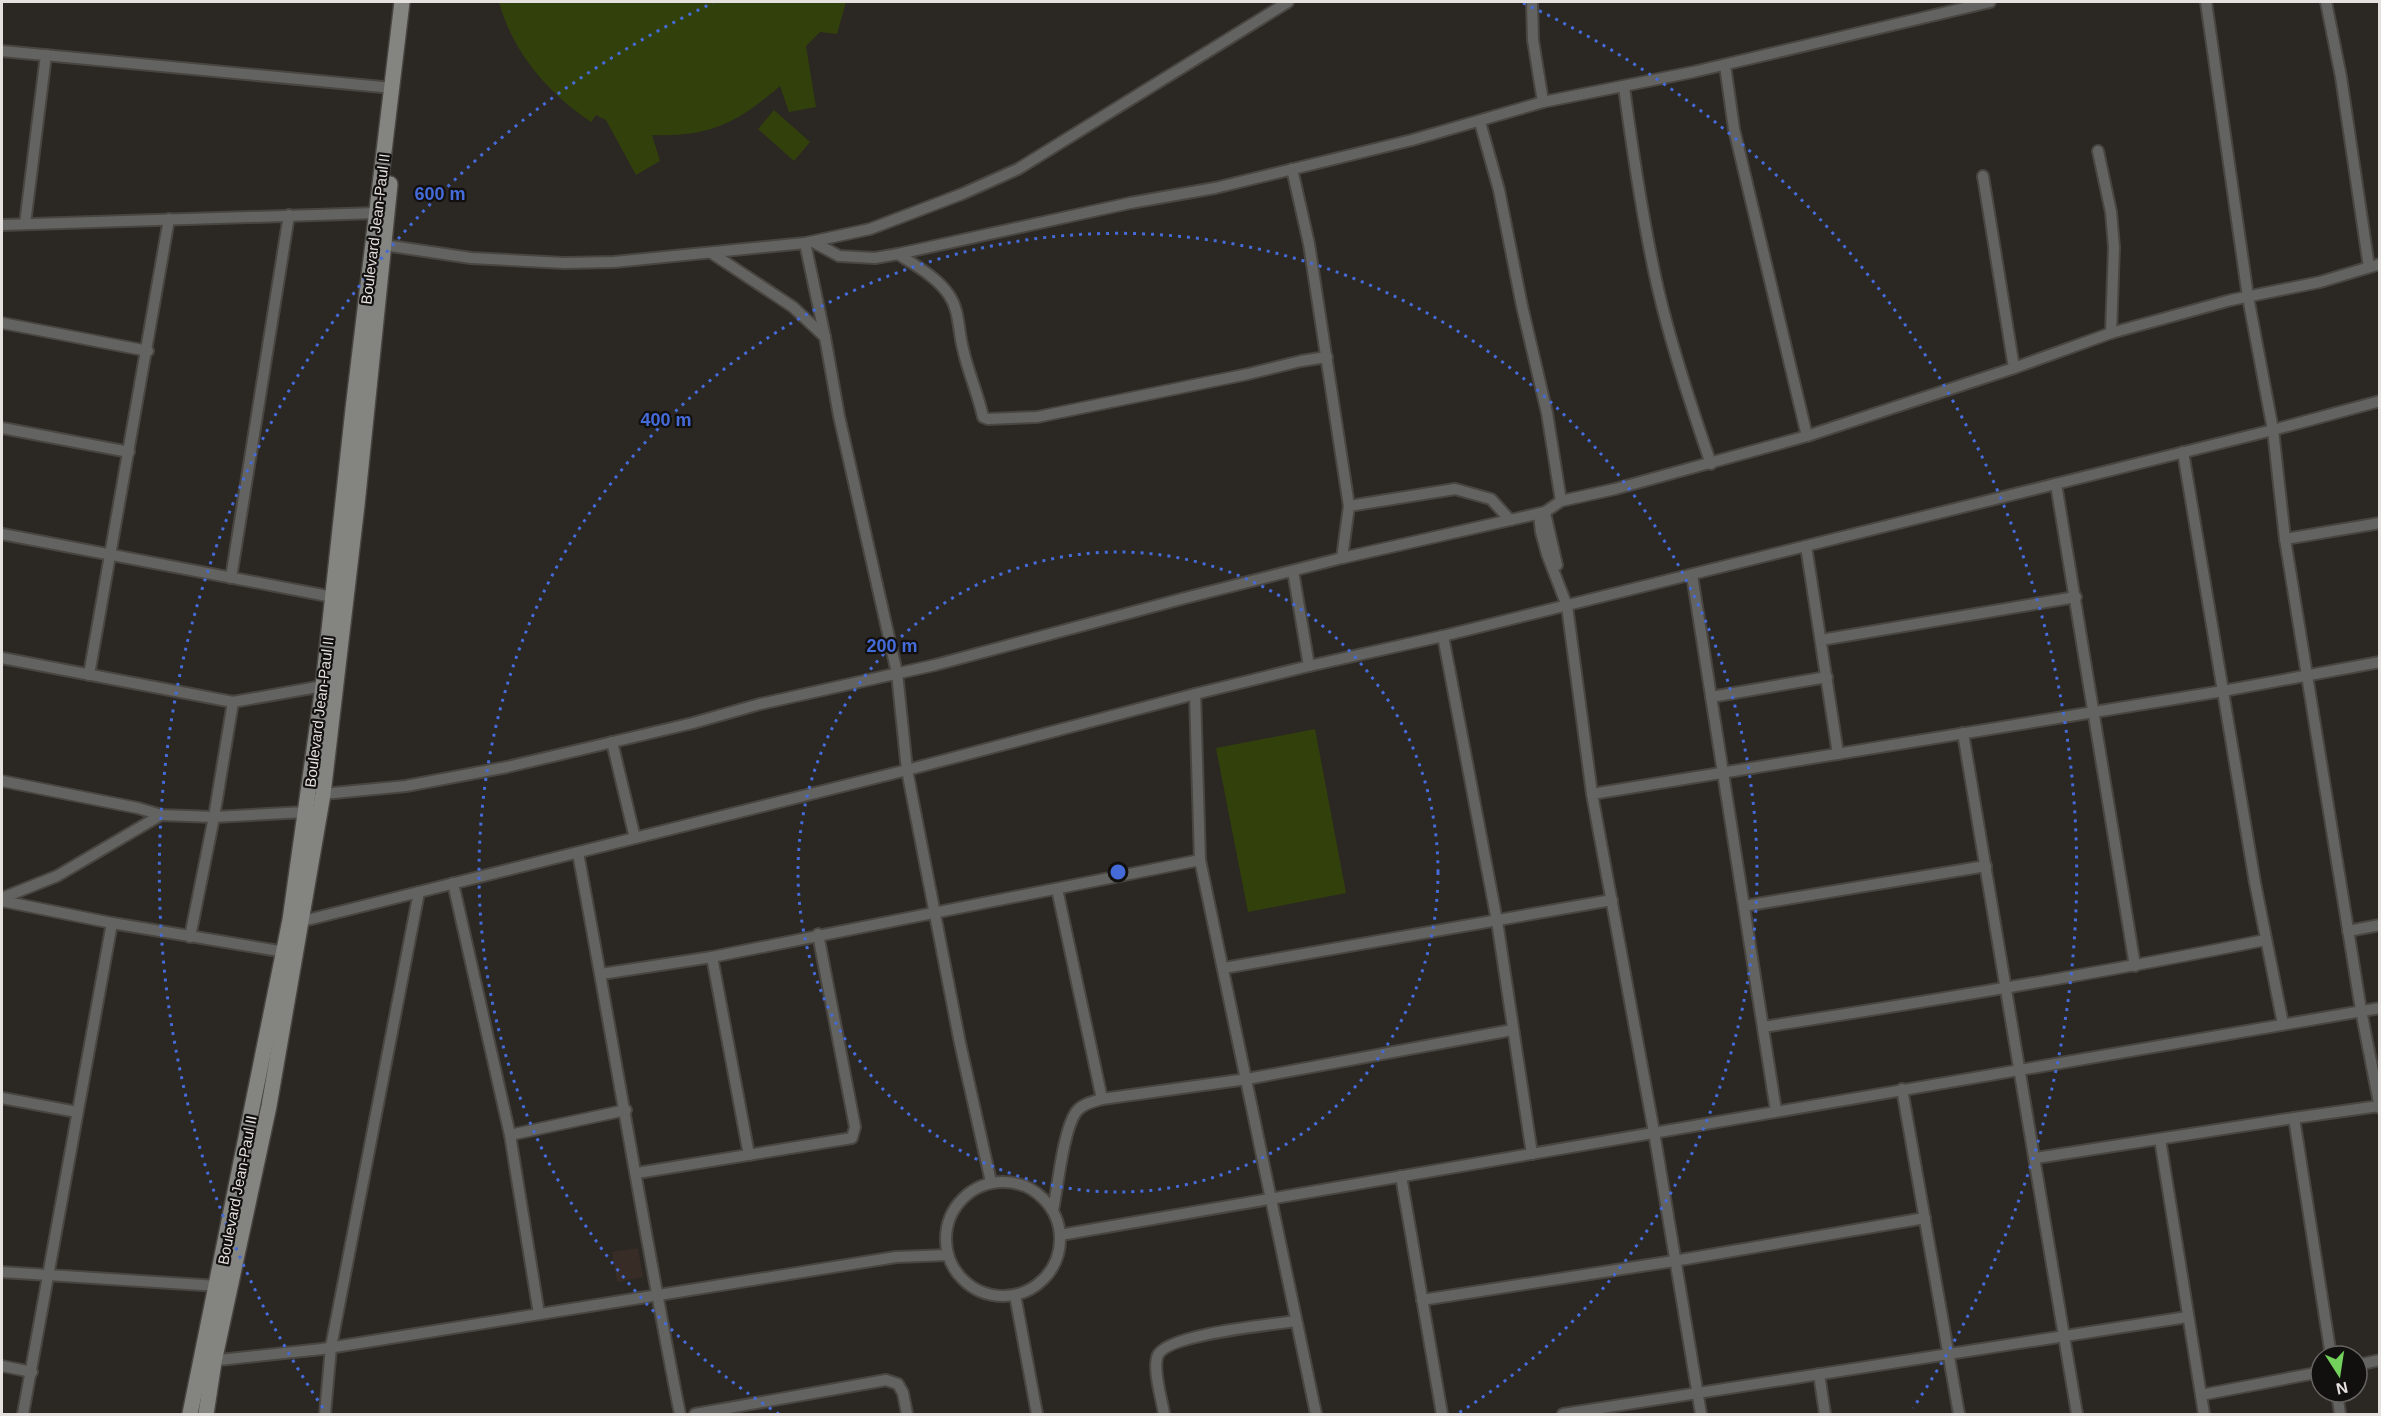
<svg xmlns="http://www.w3.org/2000/svg" width="2381" height="1416" viewBox="0 0 2381 1416" font-family="Helvetica,sans-serif">
	<style>
		.built { fill: #372d26 }
		.green { fill: #32410b }
		.lines { fill: none; stroke-linecap: round; stroke-linejoin: round }
		.street-casing { stroke: #494541; stroke-width: 14 }
		.secondary-casing { stroke: #494541; stroke-width: 18 }
		.street { stroke: #636461; stroke-width: 10 }
		.secondary { stroke: #848581; stroke-width: 15 }
		.ring { fill: none; stroke: #456bd9; stroke-width: 3; stroke-dasharray: 3 6 }
		.labels { text-anchor: middle; dominant-baseline: central; stroke-width: 4.5; stroke-linejoin: round; paint-order: stroke }
		.street-label { font-size: 15px; fill: #e4e1df; stroke: #12100f }
		.centre { fill: #456bd9; stroke: #12100f; stroke-width: 3 }
		.ring-label { font-size: 18px; text-anchor: middle; font-weight: bold; fill: #456bd9; stroke: #12100f; stroke-width: 4.5; stroke-linejoin: round; paint-order: stroke }
	</style>
	<rect width="100%" height="100%" fill="#2b2723"/>
	<polygon class="built" points="638,1248 643,1277 617,1282 612,1252"/>
	<g class="green">
		<path d="M499,2H846L837,34L820,32L806,46L816,107L789,112L780,86C737,123 710,137 652,135L660,161L636,175L606,120L596,115L591,122C548,93 513,53 499,2Z"/>
		<polygon points="774,110 810,142 794,161 758,129"/>
		<polygon points="1315,729 1346,893 1248,912 1216,748"/>
	</g>
	<g class="lines">
		<defs>
			<g id="street">
				<polyline points="1532,2 1533,40 1543,102"/>
				<polyline points="2206,2 2248,297 2273,430 2285,539 2361,1010 2380,1108"/>
				<polyline points="2326,2 2341,77 2369,267"/>
				<polyline points="2,51 393,88"/>
				<polyline points="1725,65 1734,129 1807,436"/>
				<path d="M1624,87C1633,155 1643,223 1658,289C1672,349 1691,406 1711,464"/>
				<polyline points="1480,122 1499,190 1522,306 1547,413 1561,501"/>
				<polyline points="2098,151 2111,212 2114,247 2111,333"/>
				<polyline points="1292,169 1309,244 1349,506 1342,558"/>
				<polyline points="1983,176 2014,368"/>
				<polyline points="25,224 46,55"/>
				<polyline points="2,225 376,213"/>
				<polyline points="813,242 839,256 875,258 898,254 1130,203 1215,188 1412,140 1543,102 1693,72 1990,2"/>
				<polyline points="805,243 825,337"/>
				<polyline points="377,244 471,258 564,263 614,262 805,243 870,229 962,194 1018,169 1288,2"/>
				<polyline points="713,254 793,307 825,337 839,416 897,673 907,770 960,1043 991,1182"/>
				<path d="M898,254C916,266 937,277 949,295C960,311 958,331 963,349C968,372 978,394 983,417L988,419L1037,417L1248,374L1301,361L1327,357"/>
				<polyline points="2,323 148,351"/>
				<polyline points="2,428 129,452"/>
				<polyline points="2183,452 2255,883 2283,1024"/>
				<polyline points="2056,484 2135,966"/>
				<polyline points="1349,506 1455,489 1491,499 1510,520"/>
				<polyline points="1545,513 1557,565"/>
				<polyline points="1539,514 1541,532 1547,554 1567,606 1592,794 1654,1132 1701,1414"/>
				<polyline points="2,534 333,597"/>
				<polyline points="2285,539 2380,523"/>
				<polyline points="1806,546 1838,754"/>
				<polyline points="1293,571 1309,666"/>
				<polyline points="1692,575 1776,1111"/>
				<polyline points="231,578 289,215"/>
				<polyline points="1443,636 1497,921 1532,1154"/>
				<polyline points="1821,640 2076,597"/>
				<polyline points="2,658 233,702 323,686"/>
				<polyline points="89,675 169,219"/>
				<polyline points="1195,694 1200,860 1316,1414"/>
				<polyline points="1711,697 1827,677"/>
				<polyline points="1963,733 2077,1414"/>
				<polyline points="612,742 635,838"/>
				<polyline points="2,781 138,808 161,815 214,817 305,812"/>
				<polyline points="323,794 406,786 507,767 693,723 760,704 935,665 1185,598 1342,558 1545,512 1561,501 1615,489 1807,436 2014,368 2111,333 2231,300 2320,282 2380,264"/>
				<polyline points="1592,794 2223,691 2380,662"/>
				<path d="M578,853C613,1040 643,1228 680,1414"/>
				<polyline points="453,883 510,1135 539,1314"/>
				<polyline points="1057,889 1102,1099 1247,1079 1512,1030"/>
				<polyline points="2,898 57,876 161,815"/>
				<polyline points="2,901 112,923 285,952"/>
				<polyline points="1744,906 1986,866"/>
				<polyline points="297,920 303,921 907,770 1195,694 1309,666 1443,636 2273,430 2380,401"/>
				<polyline points="2348,931 2380,925"/>
				<polyline points="190,937 214,817 233,702"/>
				<polyline points="712,957 749,1155"/>
				<polyline points="1224,968 1612,900"/>
				<polyline points="601,974 712,957 1200,860"/>
				<path d="M1763,1027C1931,1001 2098,974 2265,940"/>
				<polyline points="1902,1089 1959,1414"/>
				<polyline points="2,1098 77,1112"/>
				<polyline points="2294,1118 2379,1106"/>
				<polyline points="510,1135 626,1110"/>
				<polyline points="2160,1139 2204,1414"/>
				<polyline points="2036,1158 2294,1118 2331,1356"/>
				<polyline points="637,1173 852,1138 855,1127 818,934"/>
				<polyline points="1401,1176 1442,1414"/>
				<circle cx="1003" cy="1239" r="57"/>
				<path d="M1053,1210C1058,1186 1063,1131 1076,1112C1082,1104 1092,1102 1102,1099"/>
				<polyline points="1060,1235 2380,1008"/>
				<polyline points="2,1272 218,1286"/>
				<polyline points="1015,1295 1037,1414"/>
				<polyline points="1422,1300 1674,1261 1925,1218"/>
				<polyline points="210,1361 322,1349 896,1257 948,1255"/>
				<polyline points="2357,1365 2380,1360"/>
				<polyline points="2,1366 32,1372"/>
				<polyline points="1819,1374 1825,1414"/>
				<polyline points="2337,1392 2340,1414"/>
				<polyline points="2201,1395 2321,1372"/>
				<polyline points="23,1414 112,923"/>
				<polyline points="325,1414 331,1347 419,892"/>
				<polyline points="695,1414 886,1380 898,1384 903,1393 907,1414"/>
				<path d="M1164,1414C1162,1400 1152,1368 1158,1355C1168,1334 1270,1325 1295,1321"/>
				<polyline points="1563,1414 2187,1317"/>
			</g>
			<g id="secondary">
				<polyline points="190,1414 290,920 323,686 353,409 402,2"/>
				<polyline points="206,1414 214,1362 269,1106 323,794 357,505 390,184"/>
			</g>
		</defs>
		<use href="#street" class="street-casing"/>
		<use href="#secondary" class="secondary-casing"/>
		<use href="#street" class="street"/>
		<use href="#secondary" class="secondary"/>
	</g>
	<g class="ring">
		<circle cx="1118" cy="872" r="320"/>
		<path d="M779 1414A639 639 0 1 1 1457 1414"/>
		<path d="M323 1408A959 959 0 0 1 713 3M1523 3A959 959 0 0 1 1913 1408"/>
	</g>
	<g class="labels">
		<g class="street-label">
			<text transform="translate(375 229) rotate(-83)">Boulevard Jean-Paul II</text>
			<text transform="translate(319 712) rotate(-83)">Boulevard Jean-Paul II</text>
			<text transform="translate(237 1190) rotate(-79)">Boulevard Jean-Paul II</text>
		</g>
	</g>
	<circle cx="1118" cy="872" r="9" class="centre"/>
	<g class="ring-label">
		<text x="440" y="200">600 m</text>
		<text x="666" y="426">400 m</text>
		<text x="892" y="652">200 m</text>
	</g>
	<rect width="2381" height="1416" fill="none" stroke="#e4e1df" stroke-width="6"/>
	<g transform="translate(2339 1374) rotate(168)"><circle r="28" fill="#12100f" stroke="#666462" stroke-width="1.5"/>
	<path d="M0-4.5L10 22L0 15L-10 22Z" fill="#73d25c"/>
	<text y="-9" font-size="16" font-weight="bold" text-anchor="middle" fill="#e4e1df">N</text>
	</g>
</svg>
